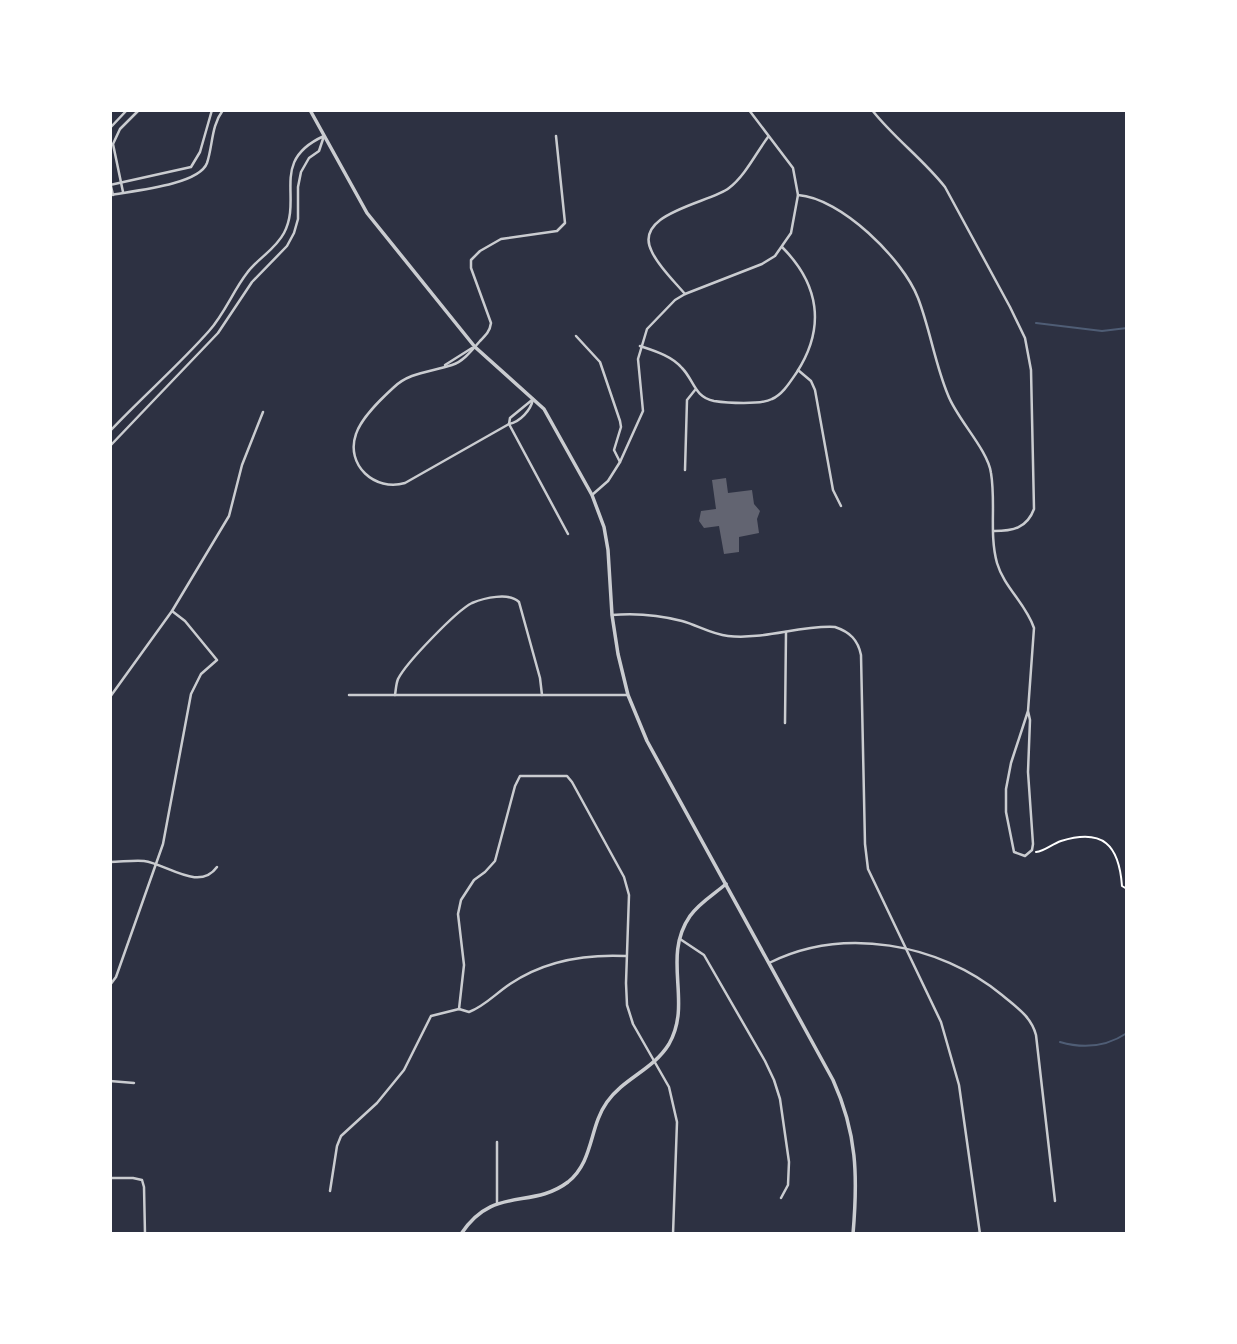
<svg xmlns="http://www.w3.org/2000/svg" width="1237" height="1344" viewBox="0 0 1237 1344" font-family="'Nunito Sans',sans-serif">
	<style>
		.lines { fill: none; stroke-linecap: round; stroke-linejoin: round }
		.stream { stroke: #4f5d75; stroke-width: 2 }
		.building { fill: #626471 }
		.path { stroke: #fff; stroke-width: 2 }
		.minor { stroke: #caccd0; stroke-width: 2.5 }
		.tertiary { stroke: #caccd0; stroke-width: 3.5 }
	</style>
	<rect width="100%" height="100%" fill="#2d3142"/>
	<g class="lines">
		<g class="stream">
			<polyline points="1036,323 1102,331 1127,328"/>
			<path d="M1060,1042C1084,1049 1106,1047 1127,1033"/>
		</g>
	</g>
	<polygon class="building" points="726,478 728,493 752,490 754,504 760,511 757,519 759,533 739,537 739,552 724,554 719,526 704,528 699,521 701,511 716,509 712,480"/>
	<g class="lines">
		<path class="path" d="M1036,852C1045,851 1052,844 1061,841C1103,828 1119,845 1122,886L1127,889"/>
		<g class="minor">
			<path d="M872,110C894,138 923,159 945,187L1010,307L1025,338L1031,370L1034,509C1027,528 1013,531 994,531"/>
			<polyline points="110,128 127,110"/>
			<polyline points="110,182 113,195"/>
			<polyline points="110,185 191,167 200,152 212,110"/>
			<polyline points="123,192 113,144 120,129 139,110"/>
			<path d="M110,195C132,191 199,185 207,163C213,145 211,126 223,110"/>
			<path d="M798,195C841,198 903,259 918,298C930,329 935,364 948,395C957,419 988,450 991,473C996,503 989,534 997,563C1004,587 1026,604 1034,628L1028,711L1011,763L1006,789V812L1014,852L1025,856L1032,850L1033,844L1028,772L1030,720L1028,711"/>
			<path d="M685,294C674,281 659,267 652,252C631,213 710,203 729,188C745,176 756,153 768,137"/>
			<polyline points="576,336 600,362 620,421 621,427 614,450 620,462"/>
			<path d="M640,346C655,351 672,356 682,368C694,380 694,397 714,401C727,403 761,405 772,399C783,394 790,382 797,372C826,327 819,284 782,247"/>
			<polyline points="445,365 472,348"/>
			<polyline points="798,370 811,381 815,390 833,490 841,506"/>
			<path d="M533,399C531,410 520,422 509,424L405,483C375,492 345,465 356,434C361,418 380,400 393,388C409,372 431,372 452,365C463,362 473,349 480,341C486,335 490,331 491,323L471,268V260L480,251L501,239L557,231L565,223L556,136"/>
			<polyline points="509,424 568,534"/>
			<polyline points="509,424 510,418 532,400"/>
			<path d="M110,431C142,397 178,366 209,331C225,313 233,291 247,273C258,258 275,250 284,233C303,197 269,161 324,136L319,151L309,158L301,172L298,187V219L294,233L287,246L252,282L218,333L110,446"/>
			<polyline points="685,470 687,400 695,390"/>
			<polyline points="592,495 608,481 620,462 643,411 638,359 647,329 675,300 685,294 762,264 775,256 791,233 798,195 793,168 749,110"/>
			<path d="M612,615C635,613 659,615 682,621C697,625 711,634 728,636C764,640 800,625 835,627C850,632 858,640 861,655L865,844L868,869L941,1022L959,1085L980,1234"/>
			<polyline points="349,695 628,695"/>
			<path d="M395,695C396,689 396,684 398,679C406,663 456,611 472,603C484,598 509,592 519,602L540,678L542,695"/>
			<polyline points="110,697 172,611 229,516 242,465 263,412"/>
			<polyline points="785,723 786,632"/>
			<path d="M110,862C121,862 133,860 144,861C167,864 199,892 217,867"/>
			<polyline points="680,939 704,955 765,1061 774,1080 780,1099 789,1162 788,1185 781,1198"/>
			<path d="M769,963C843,926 939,943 1002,995C1016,1007 1031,1016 1036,1035L1055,1201"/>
			<polyline points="110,985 116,977 163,844 191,694 201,674 217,660 185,621 172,611"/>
			<polyline points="459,1009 464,965 458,914 461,900 474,880 485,872 495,861 515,786 520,776 567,776 572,782 624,877 629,895 626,983 627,1005 633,1024 669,1087 677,1122 673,1234"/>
			<path d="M459,1009L469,1012C485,1006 495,994 510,984C544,961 585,954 626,956"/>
			<polyline points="110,1081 134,1083"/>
			<polyline points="110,1178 133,1178 142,1180 144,1187 145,1234"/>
			<polyline points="330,1191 337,1146 341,1136 377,1103 404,1070 431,1016 459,1009"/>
			<polyline points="497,1203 497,1142"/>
			<polyline points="964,1234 980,1233"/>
		</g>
		<g class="tertiary">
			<path d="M310,110L367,213L475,347L544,409L592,495L604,527L608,550L612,615L618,654L628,695L647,741L833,1080C857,1133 858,1176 853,1234"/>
			<path d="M461,1234C493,1185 531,1210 568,1182C594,1161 589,1127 607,1102C624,1078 653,1070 669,1044C693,1002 661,958 690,916C699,903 713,895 726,884"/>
		</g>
	</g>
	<rect width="1237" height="1344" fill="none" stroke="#ffffff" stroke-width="224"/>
</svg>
